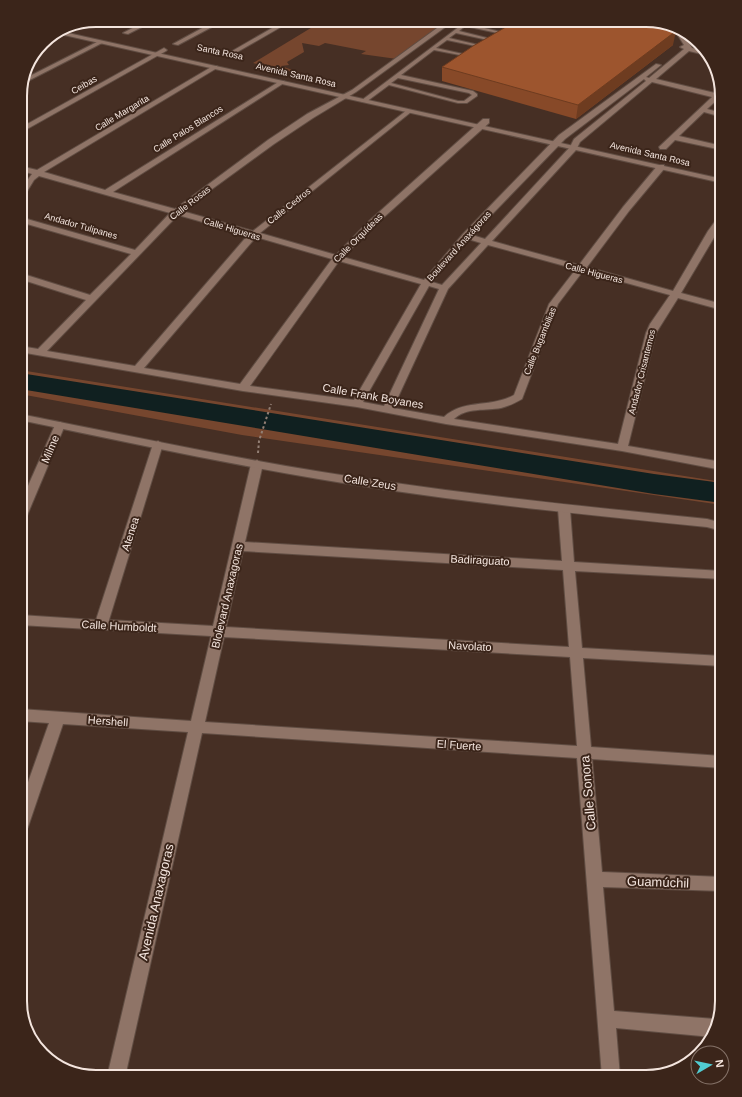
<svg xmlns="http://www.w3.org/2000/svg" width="742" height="1097" viewBox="0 0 742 1097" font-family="Helvetica,sans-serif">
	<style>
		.green { fill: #76462e }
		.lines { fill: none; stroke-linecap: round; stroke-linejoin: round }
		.river { fill: #102020; fill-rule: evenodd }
		.lane-casing { stroke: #604d43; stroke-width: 2 }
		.street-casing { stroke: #604d43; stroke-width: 2 }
		.secondary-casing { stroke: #604d43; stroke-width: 2 }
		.path { stroke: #938076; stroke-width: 2; stroke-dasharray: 2.5 2.5; stroke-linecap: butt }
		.lane { fill: #8f7467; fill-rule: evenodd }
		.street { fill: #8f7467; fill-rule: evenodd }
		.secondary { fill: #8f7467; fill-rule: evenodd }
		.wall { fill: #874928 }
		.shaded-wall { fill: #6e3c20 }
		.building { fill: #9d552e; stroke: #6e3c20 }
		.labels { text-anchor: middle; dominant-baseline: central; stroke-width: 4; stroke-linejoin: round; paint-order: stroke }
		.far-street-label { font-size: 9px; fill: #f4e5de; stroke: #3b251a }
		.street-label { font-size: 11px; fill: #f4e5de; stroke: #3b251a }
		.near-street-label { font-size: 13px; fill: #f4e5de; stroke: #3b251a }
		.rim { fill: none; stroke: #f4e5de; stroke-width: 2 }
	</style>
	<rect width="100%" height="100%" fill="#462f24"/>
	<g class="green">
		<polygon points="324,20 452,20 397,59 361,54 366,51 325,43 319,46 302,43 304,52 287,62 289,65 281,66 307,75 253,63"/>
		<polygon points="20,370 722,482 722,505 242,435 20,394"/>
	</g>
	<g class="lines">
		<polygon class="river" points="20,373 654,474 722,483 722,503 654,494 20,389"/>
		<defs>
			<g id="lane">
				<path d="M468,20H473L468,24L509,34L507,35L465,26L459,31L499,41L497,42L456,33L449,38L487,47L485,48L447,40L436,48L472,56L470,57L434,50L401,75L473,91L477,94V96L467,103H458L389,85L366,102H362V100ZM398,78L469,93L472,95L464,101H458L391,83Z"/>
				<polygon points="487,20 494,20 520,27 518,28"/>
			</g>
			<g id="street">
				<polygon points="148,20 156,20 128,34 123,33"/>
				<polygon points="217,20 225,20 178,45 173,44"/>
				<polygon points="286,20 293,20 232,55 227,54"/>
				<path d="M448,20H455L356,92L313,118L274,144L182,211L253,231L407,110H411V112L260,233L336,255L368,222L483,119H489V123L374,226L343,257L424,280L463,234L559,135L656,64L661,65L646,77L649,78L684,49L680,47L684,45L674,29L681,30L692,48L706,51L710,56L689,51L656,79L715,93L720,88L722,99L719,98L707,109L722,113V117L704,112L679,136L722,146V150L675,140L666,149H660L659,147L712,97L652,82L580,142L576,150L492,241L579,265L623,207L658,165H664V169L629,211L587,267L673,291L708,231L719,216H722V224L681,293L722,304V310L678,298L656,333L628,446L722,462V470L622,451L446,424L357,407L243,391L20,352V346L38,349L86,300L20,279V273L90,295L131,254L20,222V217L135,250L170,213L39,176L34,180L23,198H20V190L32,174L20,170V166L37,170L213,66H217V68L44,172L105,190L280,81H284V83L113,192L175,209L268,140L307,114L352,90ZM644,79L646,81L574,139L570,147L485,239L472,235L565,139ZM178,215L248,235L135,366L47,351ZM256,237L332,259L240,384L144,368ZM468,239L481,243L442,285L432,282ZM488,245L576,269L549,304L514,395C491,408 463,399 444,417L393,408L448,289ZM339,261L421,284L354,400L250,386ZM583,271L670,295L650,324L646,333L618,444L454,419C466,407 486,411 501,408C509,406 515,403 522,399L558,304ZM429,286L439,289L384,406L363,402Z"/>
				<polygon points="99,41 104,42 24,83 26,78"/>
				<polygon points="164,48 167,50 166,51 20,133 20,128"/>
				<polygon points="60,422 65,425 26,518 20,522 20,504 55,425"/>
				<path d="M158,441L163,444L109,620L213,626L251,464L257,460L263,464L245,542L562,561L558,509L564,505L570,509L574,562L722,571V579L575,571L582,648L722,656V666L583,658L591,747L722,756V768L592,759L602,872L722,877V891L603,887L614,1011L715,1019L717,1020L712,1037L616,1028L620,1077H602L577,758L202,733L125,1077H107L188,732L63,724L28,827L25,832L20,834V805L49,723L20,721V709L191,721L211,636L20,625V615L96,620L153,444ZM243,551L563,570L569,647L226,627ZM224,637L570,657L577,746L205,722Z"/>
			</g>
			<g id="secondary">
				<polygon points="59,31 722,179 722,183 55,33"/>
				<path d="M20,414C140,438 260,464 381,481C489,497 598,508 707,519L722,523V531L707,527C598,516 489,505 381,489C260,471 140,445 20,420Z"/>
			</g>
		</defs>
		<use href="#lane" class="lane-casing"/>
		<use href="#street" class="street-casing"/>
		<use href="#secondary" class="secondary-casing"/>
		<polyline class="path" points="258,453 259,441 271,404"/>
		<use href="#lane" class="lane"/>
		<use href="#street" class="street"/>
		<use href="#secondary" class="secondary"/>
	</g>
	<polygon class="wall" points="673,45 576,119 442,81 442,67"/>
	<polygon class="shaded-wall" points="676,31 673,45 576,119 578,105"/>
	<polygon class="building" points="518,20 651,20 675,28 676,31 578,105 442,67 473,46"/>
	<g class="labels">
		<g class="far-street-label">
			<text transform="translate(220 52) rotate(12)">Santa Rosa</text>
			<text transform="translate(296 75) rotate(13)">Avenida Santa Rosa</text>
			<text transform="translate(84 85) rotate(-30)">Ceibas</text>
			<text transform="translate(122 113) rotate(-31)">Calle Margarita</text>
			<text transform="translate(188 129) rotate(-32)">Calle Palos Blancos</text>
			<text transform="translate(650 154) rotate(13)">Avenida Santa Rosa</text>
			<text transform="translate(190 203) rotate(-38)">Calle Rosas</text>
			<text transform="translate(289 206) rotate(-38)">Calle Cedros</text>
			<text transform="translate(81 226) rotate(16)">Andador Tulipanes</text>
			<text transform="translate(232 229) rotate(17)">Calle Higueras</text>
			<text transform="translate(358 238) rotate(-45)">Calle Orquídeas</text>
			<text transform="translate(459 246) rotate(-48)">Boulevard Anaxágoras</text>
			<text transform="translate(594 273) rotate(15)">Calle Higueras</text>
			<text transform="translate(540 341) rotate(-68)">Calle Bugambilias</text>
			<text transform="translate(642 372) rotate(-76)">Andador Crisantemos</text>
		</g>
		<g class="street-label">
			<text transform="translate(373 396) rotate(10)">Calle Frank Boyanes</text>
			<text transform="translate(50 449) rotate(-67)">Milme</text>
			<text transform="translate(370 482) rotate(9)">Calle Zeus</text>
			<text transform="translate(130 534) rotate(-72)">Atenea</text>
			<text transform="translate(480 560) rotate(3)">Badiraguato</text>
			<text transform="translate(227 596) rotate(-77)">Blolevard Anaxagoras</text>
			<text transform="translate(119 626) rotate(3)">Calle Humboldt</text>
			<text transform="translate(470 646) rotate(3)">Navolato</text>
			<text transform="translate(108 721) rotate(4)">Hershell</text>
			<text transform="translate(459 745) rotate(4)">El Fuerte</text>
		</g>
		<g class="near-street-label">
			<text transform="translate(588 793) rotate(-95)">Calle Sonora</text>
			<text transform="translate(658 882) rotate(2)">Guamúchil</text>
			<text transform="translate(156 902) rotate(-77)">Avenida Anaxagoras</text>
		</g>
	</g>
	<path d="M0 0H742V1097H0ZM96 27H646A69 69 0 0 1 715 96V1001A69 69 0 0 1 646 1070H96A69 69 0 0 1 27 1001V96A69 69 0 0 1 96 27Z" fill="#3b251a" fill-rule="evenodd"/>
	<path class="rim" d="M96 27H646A69 69 0 0 1 715 96V1001A69 69 0 0 1 646 1070H96A69 69 0 0 1 27 1001V96A69 69 0 0 1 96 27Z"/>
	<g transform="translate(710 1065) rotate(81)"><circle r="19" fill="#3b251a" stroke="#857268"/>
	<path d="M0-3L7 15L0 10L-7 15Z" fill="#51ccd2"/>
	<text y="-6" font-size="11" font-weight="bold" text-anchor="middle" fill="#f4e5de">N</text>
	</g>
</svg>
